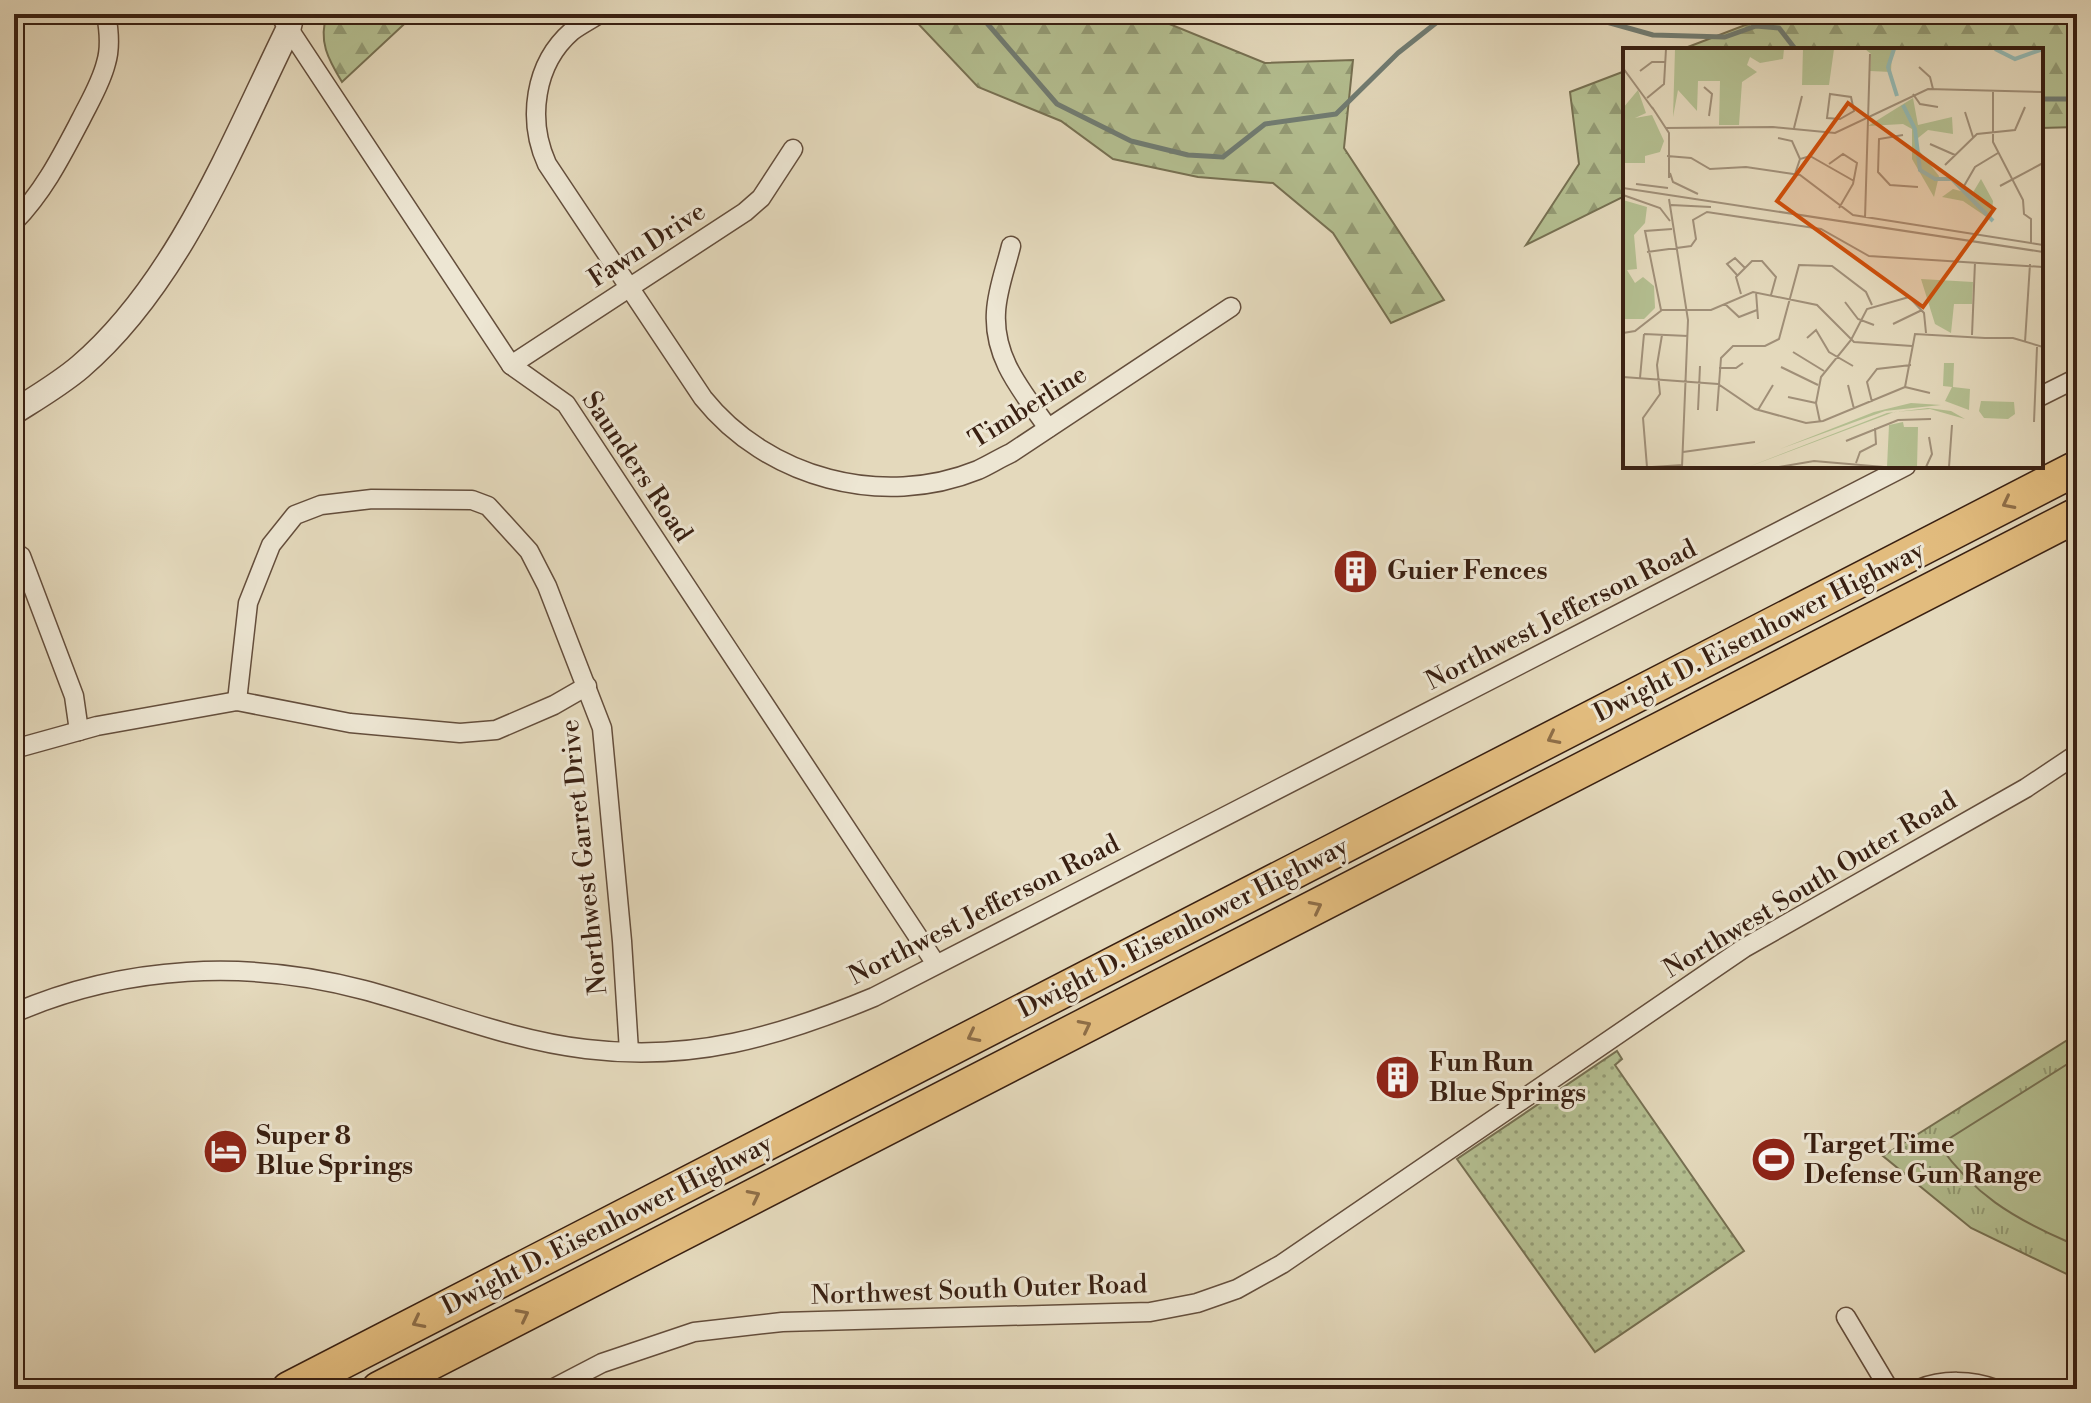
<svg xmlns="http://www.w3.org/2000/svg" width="2091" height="1403" viewBox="0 0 2091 1403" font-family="'Libre Bodoni',serif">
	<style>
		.grass { fill: url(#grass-dots); stroke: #767052; stroke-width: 2 }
		.forest { fill: url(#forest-firs); stroke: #767052; stroke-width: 2 }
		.park { fill: url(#park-tufts); stroke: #767052; stroke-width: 2 }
		.pitch { fill: #b4bf91; stroke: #767052; stroke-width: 2 }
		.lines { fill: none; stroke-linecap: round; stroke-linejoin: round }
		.stream { stroke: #707c73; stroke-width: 5 }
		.minor-casing { stroke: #644e3c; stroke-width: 21 }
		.tertiary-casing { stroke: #644e3c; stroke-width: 27 }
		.motorway-casing { stroke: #392012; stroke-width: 37 }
		.minor { stroke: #ede6d3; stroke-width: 18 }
		.tertiary { stroke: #ede6d3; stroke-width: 24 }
		.motorway { stroke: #e2bc7e; stroke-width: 34 }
		.oneway { stroke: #8e6e48 }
		.labels { text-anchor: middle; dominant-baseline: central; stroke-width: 6; stroke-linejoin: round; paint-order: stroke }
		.street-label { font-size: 26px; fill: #392012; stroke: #ede6d3 }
		.poi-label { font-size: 26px; font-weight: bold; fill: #392012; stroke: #ede6d3; text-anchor: start }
		.inset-river { fill: none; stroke: #95bab4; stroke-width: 4 }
		.inset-road { fill: none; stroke: #a08f78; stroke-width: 2 }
		.view { fill: #ce500d; fill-opacity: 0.15; stroke: #ce500d; stroke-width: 4 }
		.inset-edge { fill: none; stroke: #392012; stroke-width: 4 }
	</style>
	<defs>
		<pattern id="grass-dots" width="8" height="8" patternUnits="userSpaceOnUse" patternTransform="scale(2)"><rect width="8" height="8" fill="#b4bf91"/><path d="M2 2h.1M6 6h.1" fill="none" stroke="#939b75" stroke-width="1.8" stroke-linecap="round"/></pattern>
		<pattern id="forest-firs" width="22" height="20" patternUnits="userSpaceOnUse" patternTransform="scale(2)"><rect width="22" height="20" fill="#b4bf91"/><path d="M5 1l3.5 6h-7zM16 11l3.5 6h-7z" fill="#939b75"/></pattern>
		<pattern id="park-tufts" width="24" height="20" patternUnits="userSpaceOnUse" patternTransform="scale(2)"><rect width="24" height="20" fill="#b4bf91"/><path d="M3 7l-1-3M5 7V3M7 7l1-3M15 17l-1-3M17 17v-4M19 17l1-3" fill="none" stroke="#939b75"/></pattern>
	</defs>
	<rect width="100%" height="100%" fill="#e4d9bc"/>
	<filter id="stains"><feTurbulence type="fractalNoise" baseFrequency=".0025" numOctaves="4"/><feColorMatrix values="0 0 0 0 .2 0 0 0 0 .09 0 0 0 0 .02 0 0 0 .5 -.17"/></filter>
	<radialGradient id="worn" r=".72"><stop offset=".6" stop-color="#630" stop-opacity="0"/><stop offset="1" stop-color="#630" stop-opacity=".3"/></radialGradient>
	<polygon class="grass" points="1617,1051 1622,1059 1615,1065 1744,1251 1595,1352 1457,1159"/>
	<g class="forest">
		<path d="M327,14H415L342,82C328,59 318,41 327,14Z"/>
		<polygon points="909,14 1145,14 1265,63 1353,60 1344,148 1444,300 1391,323 1333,233 1273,183 1198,177 1113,159 1061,121 978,87"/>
		<polygon points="1774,14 2077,14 2077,127 2041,128 2041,50 1680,50"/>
		<polygon points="1625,71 1625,196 1526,245 1579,164 1570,92"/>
	</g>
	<polygon class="park" points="2077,1034 2077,1279 1971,1228 1883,1156"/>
	<path class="pitch" d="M2077,1058V1233L2066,1241C2011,1217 1974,1194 1939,1145Z"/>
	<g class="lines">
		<g class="stream">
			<polyline points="979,14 1057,104 1131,141 1188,155 1223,157 1265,124 1336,114 1398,53 1441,19 1454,14"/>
			<polyline points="1578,14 1653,35 1725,37 1756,26 1779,28 1796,50"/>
			<polyline points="2041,99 2077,99"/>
		</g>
		<defs>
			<g id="minor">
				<polyline points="279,14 511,365 566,404 936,964"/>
				<path d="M599,14C590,20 580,25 572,31C534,64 527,120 547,164L703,398C767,478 882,509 978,470C989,465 1000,458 1011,453L1231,307"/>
				<path d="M14,222C44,191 61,157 81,119C90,101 101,83 106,63C111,47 109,30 106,14"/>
				<path d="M1011,246C1006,267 997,290 996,312C993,359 1023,392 1048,428"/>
				<polyline points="511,365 745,212 761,198 793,149"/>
				<polyline points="2041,396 2077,378"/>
				<polyline points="21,556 74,696 79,731"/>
				<polyline points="237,701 248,603 271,545 295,515 321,505 372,499 472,500 488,506 529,551 547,586 602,728 622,941 629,1051"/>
				<polyline points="14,749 97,726 237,701 350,723 460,733 496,730 554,705 587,686"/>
				<path d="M14,1013C125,965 248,959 364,990C439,1010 509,1040 586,1049C692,1062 778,1037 874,997L1906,466"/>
				<polyline points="1846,1317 1889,1389"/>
				<polyline points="552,1389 602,1363 694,1332 782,1322 1150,1312 1197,1303 1237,1289 1282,1264 1744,948 2026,788 2077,754"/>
				<path d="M1919,1389C1943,1379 1972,1380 1996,1389"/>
			</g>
			<path id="tertiary" d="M14,412C36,398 60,384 80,367C178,283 232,144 288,30L292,14"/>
			<g id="motorway">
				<polyline points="289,1389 2077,468"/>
				<polyline points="379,1389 2077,515"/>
			</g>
		</defs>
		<use href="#minor" class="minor-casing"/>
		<use href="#tertiary" class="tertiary-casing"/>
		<use href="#motorway" class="motorway-casing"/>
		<use href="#minor" class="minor"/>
		<use href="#tertiary" class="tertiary"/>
		<use href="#motorway" class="motorway"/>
	</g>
	<defs><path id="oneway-chevron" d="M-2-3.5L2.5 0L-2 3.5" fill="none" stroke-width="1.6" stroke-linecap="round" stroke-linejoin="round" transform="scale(2)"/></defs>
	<g class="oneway">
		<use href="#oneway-chevron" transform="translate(2008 503) rotate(153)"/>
		<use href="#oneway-chevron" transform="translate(1553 738) rotate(153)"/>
		<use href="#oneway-chevron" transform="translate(1316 907) rotate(-27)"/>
		<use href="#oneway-chevron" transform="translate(1085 1026) rotate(-27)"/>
		<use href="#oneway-chevron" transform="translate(973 1036) rotate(153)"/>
		<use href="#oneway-chevron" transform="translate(754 1196) rotate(-27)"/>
		<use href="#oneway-chevron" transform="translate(523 1315) rotate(-27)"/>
		<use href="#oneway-chevron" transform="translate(418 1322) rotate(153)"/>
	</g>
	<defs>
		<symbol id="building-disc" viewBox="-11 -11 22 22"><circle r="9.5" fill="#8f2418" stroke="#ede6d3"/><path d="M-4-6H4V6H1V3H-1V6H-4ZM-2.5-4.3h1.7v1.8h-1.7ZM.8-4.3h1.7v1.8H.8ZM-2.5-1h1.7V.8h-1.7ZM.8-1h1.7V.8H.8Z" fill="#fff"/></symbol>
		<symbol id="hotel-disc" viewBox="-11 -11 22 22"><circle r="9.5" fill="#8f2418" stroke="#ede6d3"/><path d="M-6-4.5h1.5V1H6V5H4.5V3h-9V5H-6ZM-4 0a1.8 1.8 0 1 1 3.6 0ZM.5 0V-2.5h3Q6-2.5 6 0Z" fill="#fff"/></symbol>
		<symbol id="stadium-disc" viewBox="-11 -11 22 22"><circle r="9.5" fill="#8f2418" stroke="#ede6d3"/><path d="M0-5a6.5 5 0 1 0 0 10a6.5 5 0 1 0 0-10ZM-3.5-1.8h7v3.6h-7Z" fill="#fff"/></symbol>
	</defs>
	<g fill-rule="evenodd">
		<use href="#building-disc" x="1330" y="546" width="51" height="51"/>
		<use href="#building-disc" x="1372" y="1052" width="51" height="51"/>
		<use href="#hotel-disc" x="200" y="1126" width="51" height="51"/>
		<use href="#stadium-disc" x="1748" y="1134" width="51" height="51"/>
	</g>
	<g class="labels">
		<g class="street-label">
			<text transform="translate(647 245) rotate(-33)">Fawn Drive</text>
			<text transform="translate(1028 407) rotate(-32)">Timberline</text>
			<text transform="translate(637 467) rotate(56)">Saunders Road</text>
			<text transform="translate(1561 615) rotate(-27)">Northwest Jefferson Road</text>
			<text transform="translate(1759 632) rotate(-27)">Dwight D. Eisenhower Highway</text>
			<text transform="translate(584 857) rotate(-96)">Northwest Garret Drive</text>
			<text transform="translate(1810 885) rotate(-31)">Northwest South Outer Road</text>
			<text transform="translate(984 910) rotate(-27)">Northwest Jefferson Road</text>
			<text transform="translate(1183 928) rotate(-27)">Dwight D. Eisenhower Highway</text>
			<text transform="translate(607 1225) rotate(-27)">Dwight D. Eisenhower Highway</text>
			<text transform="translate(979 1290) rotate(-2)">Northwest South Outer Road</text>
		</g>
		<g class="poi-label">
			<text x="1387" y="571">Guier Fences</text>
			<text x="1429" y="1063">Fun Run<tspan x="1429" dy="30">Blue Springs</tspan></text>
			<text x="256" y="1136">Super 8<tspan x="256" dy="30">Blue Springs</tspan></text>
			<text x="1804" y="1145">Target Time<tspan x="1804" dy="30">Defense Gun Range</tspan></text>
		</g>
	</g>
	<g transform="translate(1623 48)">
		<rect width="420" height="420" fill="#e4d9bc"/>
		<path d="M52,1L95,2L161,1L160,11L137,15L127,9L124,17L134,24L119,34L116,77H96L97,33H75L74,63L55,42L50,69ZM180,1H211L206,37H179ZM242,1H269L268,24L247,23L248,6ZM15,42L23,65L12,70L29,67L41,93L37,104L22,108V115H0V60ZM290,50L295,77L329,69L330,86L305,82L295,90V101L316,128L311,149L289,111V81L280,76L245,78ZM358,131L370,153L368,172L340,153L319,149L330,141L349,146ZM0,152L24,159L22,175L11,187L14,221L4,222L12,235L20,229L31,238L32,260L21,271H0ZM288,355L318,357L262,363L157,401L251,364ZM305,360L328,363L342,371L307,361L271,364L125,419L264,365ZM280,374L281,379H295L294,419H264L266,377Z" fill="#b4bf91"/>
		<path d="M298,231L350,234L349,256H331L328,285L312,276Z" fill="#b4bf91"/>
		<path d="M321,315H331L330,339L347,341L346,362L322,353L329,339L320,338ZM358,353L391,354L392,366L385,371L361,370L356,363Z" fill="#b4bf91"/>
		<path class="inset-river" d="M271,1L265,19L274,48M372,1L392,11L420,1M280,57L292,81L297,122L312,131H329L370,173"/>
		<path class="inset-road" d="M296,19L307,29L310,41M0,20L30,61M17,23L29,14H42M81,39L89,46L86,68M370,43V94L400,152L401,166L408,171V195M207,46L228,49L231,63L217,71L204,70ZM290,46L297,56L315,59M24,50L41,36L43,1M29,59L46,85V130M342,64L350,89M42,80L150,79L212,85L305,41L420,44M171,80L179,48M280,87L256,91L255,124L267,137L295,139M155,90L169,93L177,111M307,96L332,107M44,108L68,110L87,121L123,119L177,127L230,167L420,197M206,116L220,106L234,115L230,136L216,160M322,117L354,86L392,82L402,59M47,125L50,134L75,146M172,126L177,111L187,108L231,133M13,136L45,140M341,138L352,119L375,105M377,138L420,115M0,140L420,204M0,147L37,160L47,173M46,151L65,272L59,419M48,157L88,159M242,170L247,6M24,204L68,198L73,191L70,172L84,164L198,181L246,208L420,219M114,227L104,216L112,210L122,220M133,244L135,271M118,246L113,229L129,213H139L153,229L148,247M286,249L301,265L303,285M222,254L235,271L251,277M102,256L116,269L134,262M38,262L22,183L49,181M270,276L299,262M0,285L12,283L39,262H88L130,244L194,257L231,294L289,298M21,286L65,288M349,287L352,214M184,290L193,282L206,304L230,318M359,290H390L420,299M402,294L407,216M170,304L201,323M158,319L195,337M96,320H113L120,315M0,329L95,336L132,361L183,375L200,373L282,339M17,330L21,286M225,337L231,361M282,339L292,286L362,290M282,339L307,345M165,349L193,355M249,354L244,334L254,321L288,317M75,362L77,318M135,362L150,337M94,363L98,310L110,298H142L156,291L176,217L209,218L243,244L249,257M197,374L193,355L198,329L228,292L244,261L286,249M411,374L414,299M223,393L275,372L308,371M60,404L132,394M233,415L237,404L253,396L252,380M24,419L20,370L37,346L34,317L39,287M29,419L60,417M156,419L191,413L261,419M303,419L309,406L306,389M326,419L329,377"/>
		<path class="view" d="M225,55L371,161L300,259L154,153Z"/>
		<rect width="420" height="420" class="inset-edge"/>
	</g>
	<rect width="2091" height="1403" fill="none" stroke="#e4d9bc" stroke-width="48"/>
	<rect x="16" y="16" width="2059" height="1371" fill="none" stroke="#392012" stroke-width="4"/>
	<rect x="24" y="24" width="2043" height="1355" fill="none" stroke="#392012" stroke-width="2"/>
	<rect width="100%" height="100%" filter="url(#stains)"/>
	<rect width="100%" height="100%" fill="url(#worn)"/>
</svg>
